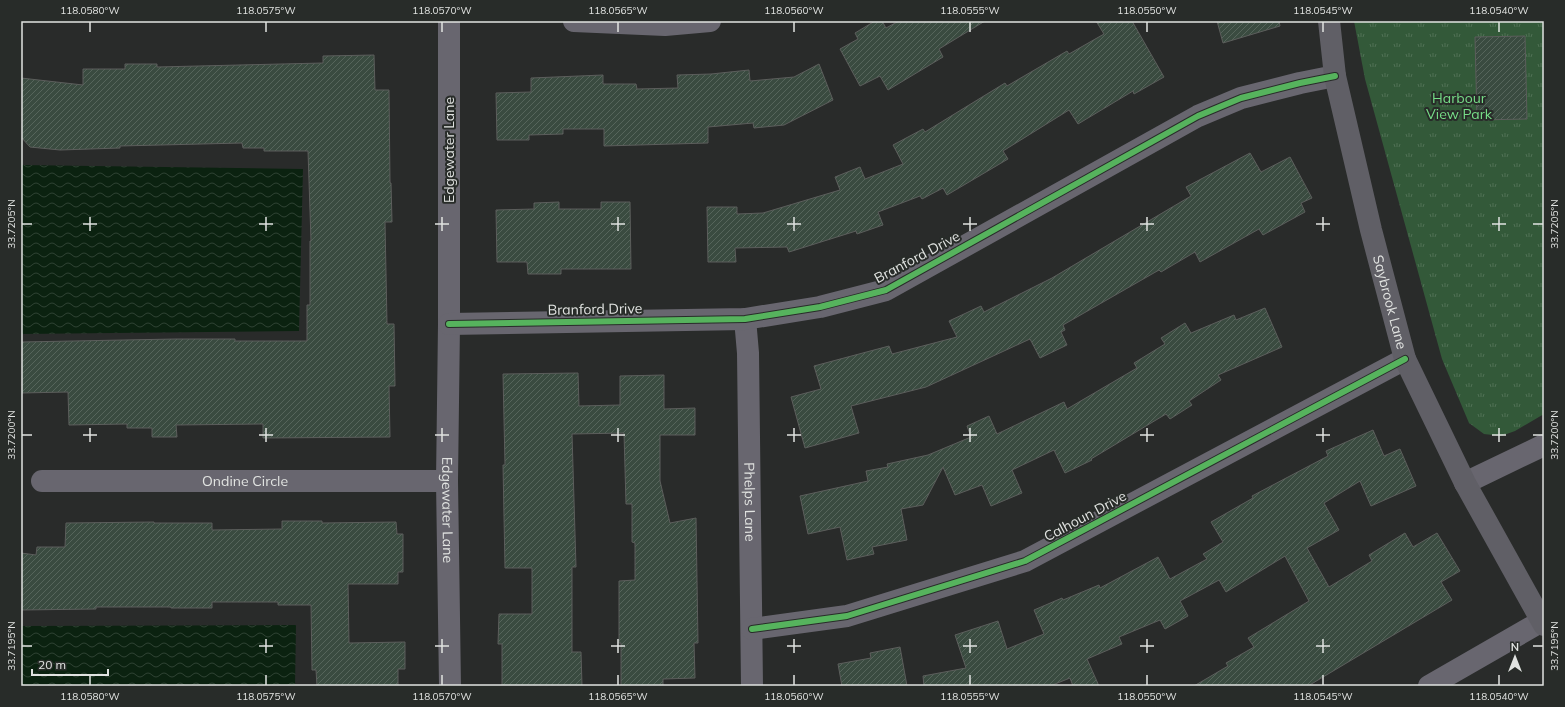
<svg xmlns="http://www.w3.org/2000/svg" width="1565" height="707" viewBox="0 0 1565 707" font-family="Mulish,sans-serif">
	<style>
		.park { fill: url(#park-tufts) }
		.water { fill: url(#water-waves) }
		.building { fill: url(#building-hatch); stroke: #5c5e5c }
		.lines { fill: none; stroke-linecap: round; stroke-linejoin: round }
		.street { stroke: #68666f; stroke-width: 22 }
		.secondary { stroke: #605f66; stroke-width: 22 }
		.cycleway-casing { stroke: #282c29; stroke-width: 8 }
		.cycleway { stroke: #56b35d; stroke-width: 6 }
		.ticks { fill: none; stroke: #e1e3e1; stroke-width: 1.5 }
		.labels { text-anchor: middle; dominant-baseline: central; stroke-width: 4; stroke-linejoin: round; paint-order: stroke }
		.park-label { font-size: 14px; fill: #77de88; stroke: #282c29 }
		.street-label { font-size: 14px; fill: #e1e3e1; stroke: #282c29 }
		.neatline { fill: none; stroke: #e1e3e1; stroke-width: 1.5 }
		.ticks-label { font-size: 10px; text-anchor: middle; fill: #e1e3e1 }
	</style>
	<defs>
		<pattern id="park-tufts" width="24" height="20" patternUnits="userSpaceOnUse"><rect width="24" height="20" fill="#335939"/><path d="M3 7l-1-3M5 7V3M7 7l1-3M15 17l-1-3M17 17v-4M19 17l1-3" fill="none" stroke="#507155"/></pattern>
		<pattern id="water-waves" width="16" height="10" patternUnits="userSpaceOnUse"><rect width="16" height="10" fill="#0b2210"/><path d="M0 5q4-4 8 0t8 0" fill="none" stroke="#2e4232"/></pattern>
		<pattern id="building-hatch" width="6" height="6" patternUnits="userSpaceOnUse"><rect width="6" height="6" fill="#3a4b40"/><path d="M-1 1l2-2M0 6l6-6M5 7l2-2" fill="none" stroke="#56655b"/></pattern>
	</defs>
	<rect width="100%" height="100%" fill="#292b2a"/>
	<polygon class="park" points="1354,21 1544,21 1544,414 1515,431 1501,436 1484,434 1469,423 1442,359 1365,79"/>
	<g class="water">
		<polygon points="21,165 303,169 299,331 21,334"/>
		<polygon points="296,625 295,686 21,686 21,626"/>
	</g>
	<g class="building">
		<polygon points="875,21 882,21 886,28 899,21 985,21 939,49 943,57 888,90 880,76 860,86 840,49 858,39 855,33"/>
		<polygon points="1096,21 1132,21 1164,77 1134,94 1133,91 1078,124 1069,110 1003,151 1008,159 947,195 943,188 922,199 920,196 878,212 883,225 857,234 856,231 789,252 787,247 735,248 736,262 708,262 707,207 737,207 737,214 763,213 840,190 835,177 860,167 865,179 903,164 893,145 923,129 925,132 1005,83 1007,86 1067,51 1069,54 1104,34"/>
		<polygon points="1217,21 1279,21 1280,26 1223,43"/>
		<polygon points="1525,36 1527,119 1477,120 1475,37"/>
		<polygon points="374,55 375,90 389,90 390,183 391,183 392,222 385,222 387,324 394,324 395,386 389,386 390,437 263,438 263,424 176,425 177,437 152,437 152,428 127,428 127,424 69,425 68,392 21,393 21,342 175,339 235,339 235,341 307,341 307,305 310,305 310,241 311,241 308,151 264,151 264,148 243,148 242,143 120,146 120,148 60,150 30,147 21,137 21,78 83,85 83,69 125,69 125,64 157,64 157,67 323,63 323,56"/>
		<polygon points="819,64 833,100 784,125 754,128 753,123 708,127 708,143 604,146 604,129 563,129 563,134 529,135 529,140 497,140 496,93 531,92 531,78 603,75 603,84 636,84 637,89 678,88 677,75 711,74 749,70 750,81 794,77"/>
		<polygon points="1250,153 1261,172 1290,157 1312,198 1301,203 1305,212 1263,235 1259,229 1200,262 1195,252 1161,272 1159,270 1063,325 1065,330 1061,332 1067,345 1040,358 1030,339 926,387 851,406 859,433 805,448 791,397 821,389 814,366 889,346 892,354 957,337 949,321 981,306 984,312 1052,278 1191,196 1186,187"/>
		<polygon points="559,202 559,209 601,209 601,202 630,202 631,269 561,269 561,274 528,274 527,262 497,262 496,210 534,209 534,203"/>
		<polygon points="1265,308 1282,347 1218,375 1221,380 1189,401 1192,405 1170,419 1166,414 1091,459 1092,460 1065,473 1054,450 1012,470 1022,493 991,506 982,485 955,495 943,467 923,505 901,509 907,540 872,547 874,554 847,560 840,527 808,534 800,496 868,481 866,471 888,467 887,464 928,455 971,437 967,426 989,416 997,434 1064,402 1067,409 1137,368 1134,363 1165,344 1161,338 1185,323 1191,333 1234,315 1236,320"/>
		<polygon points="578,373 579,406 620,405 620,376 664,375 664,409 695,408 695,435 660,435 660,481 670,523 696,518 698,643 694,643 695,678 663,679 663,686 621,686 621,643 619,643 619,581 635,580 635,543 632,542 632,504 626,504 624,433 572,434 576,567 572,567 572,652 581,652 582,686 502,686 502,644 498,644 499,614 532,614 532,568 505,568 503,465 505,465 503,374"/>
		<polygon points="1373,430 1384,456 1400,449 1416,486 1371,506 1360,481 1324,503 1339,530 1307,548 1329,587 1372,561 1369,555 1405,533 1413,547 1437,533 1460,571 1441,582 1452,600 1308,686 1194,686 1228,666 1226,663 1254,647 1248,638 1309,601 1285,556 1226,592 1219,580 1180,601 1188,616 1165,629 1160,620 1119,637 1122,644 1087,659 1099,686 1073,686 1070,678 1050,686 924,686 923,676 966,668 955,635 998,621 1007,649 1044,634 1034,610 1062,598 1063,600 1099,585 1100,588 1158,557 1170,579 1207,559 1203,554 1223,542 1211,522 1253,498 1252,496 1328,456 1326,451"/>
		<polygon points="282,521 322,521 322,523 396,522 397,534 403,534 403,572 398,572 398,584 348,584 349,643 405,642 405,669 398,669 398,686 317,686 316,670 312,670 311,605 278,605 278,602 212,602 212,608 171,608 171,607 96,607 96,609 21,610 21,553 36,555 37,547 65,547 66,523 154,522 154,523 212,523 212,530 282,529"/>
		<polygon points="900,647 907,686 842,686 838,664 871,658 870,653"/>
	</g>
	<g class="lines">
		<g class="street">
			<path id="s1" d="M449,21V324L447,481L450,686"/>
			<polyline points="574,21 665,25 710,21"/>
			<path id="s2" d="M745,319L748,353L752,686"/>
			<polyline points="449,324 745,319 820,307 886,290 1198,116 1241,98 1300,83 1335,76"/>
			<path id="s3" d="M42,481H447"/>
			<polyline points="1465,483 1544,445"/>
			<polyline points="752,629 847,616 1025,561 1405,359"/>
			<polyline points="1429,686 1542,621"/>
		</g>
		<path class="secondary" id="s4" d="M1329,21L1335,76L1371,230L1405,359L1465,483L1544,625"/>
		<defs>
			<g id="cycleway">
				<polyline points="449,324 745,319 820,307 886,290 1198,116 1241,98 1300,83 1335,76"/>
				<polyline points="752,629 847,616 1025,561 1405,359"/>
			</g>
		</defs>
		<use href="#cycleway" class="cycleway-casing"/>
		<use href="#cycleway" class="cycleway"/>
	</g>
	<path class="ticks" d="M90,22V32M266,22V32M442,22V32M618,22V32M794,22V32M970,22V32M1147,22V32M1323,22V32M1499,22V32M90,217V231M266,217V231M442,217V231M618,217V231M794,217V231M970,217V231M1147,217V231M1323,217V231M1499,217V231M22,224H32M83,224H97M259,224H273M435,224H449M611,224H625M787,224H801M963,224H977M1140,224H1154M1316,224H1330M1492,224H1506M1533,224H1543M90,428V442M266,428V442M442,428V442M618,428V442M794,428V442M970,428V442M1147,428V442M1323,428V442M1499,428V442M22,435H32M83,435H97M259,435H273M435,435H449M611,435H625M787,435H801M963,435H977M1140,435H1154M1316,435H1330M1492,435H1506M1533,435H1543M266,639V653M442,639V653M618,639V653M794,639V653M970,639V653M1147,639V653M1323,639V653M22,646H32M259,646H273M435,646H449M611,646H625M787,646H801M963,646H977M1140,646H1154M1316,646H1330M1533,646H1543M90,675V685M266,675V685M442,675V685M618,675V685M794,675V685M970,675V685M1147,675V685M1323,675V685M1499,675V685"/>
	<g class="labels">
		<g class="park-label">
			<text x="1459" y="98">Harbour<tspan x="1459" dy="16">View Park</tspan></text>
		</g>
		<g class="street-label">
			<text transform="translate(449 150) rotate(-90)">Edgewater Lane</text>
			<text transform="translate(917 257) rotate(-28)">Branford Drive</text>
			<text stroke="none"><textPath href="#s4" startOffset="288">Saybrook Lane</textPath></text>
			<text transform="translate(595 309) rotate(-1)">Branford Drive</text>
			<text stroke="none"><textPath href="#s3" startOffset="203">Ondine Circle</textPath></text>
			<text stroke="none"><textPath href="#s2" startOffset="183">Phelps Lane</textPath></text>
			<text stroke="none"><textPath href="#s1" startOffset="489">Edgewater Lane</textPath></text>
			<text transform="translate(1085 516) rotate(-28)">Calhoun Drive</text>
		</g>
	</g>
	<rect width="1565" height="707" fill="none" stroke="#282c29" stroke-width="44"/>
	<g transform="translate(1515 657)" stroke="#282c29" stroke-width="3" paint-order="stroke">
	<path d="M0-3L7 15L0 10L-7 15Z" fill="#e1e3e1"/>
	<text y="-6" font-size="11" font-weight="bold" text-anchor="middle" fill="#e1e3e1">N</text>
	</g>
	<path d="M32 669v6h76v-6" fill="none" stroke="#e1e3e1" stroke-width="2"/>
	<text x="38" y="669" font-size="12" fill="#e1e3e1" stroke="#282c29" stroke-width="3" paint-order="stroke">20 m</text>
	<rect x="22" y="22" width="1521" height="663" class="neatline"/>
	<g class="ticks-label">
		<text x="90" y="14">118.0580°W</text>
		<text x="266" y="14">118.0575°W</text>
		<text x="442" y="14">118.0570°W</text>
		<text x="618" y="14">118.0565°W</text>
		<text x="794" y="14">118.0560°W</text>
		<text x="970" y="14">118.0555°W</text>
		<text x="1147" y="14">118.0550°W</text>
		<text x="1323" y="14">118.0545°W</text>
		<text x="1499" y="14">118.0540°W</text>
		<text transform="translate(11 224) rotate(-90)" y="4">33.7205°N</text>
		<text transform="translate(1554 224) rotate(-90)" y="4">33.7205°N</text>
		<text transform="translate(11 435) rotate(-90)" y="4">33.7200°N</text>
		<text transform="translate(1554 435) rotate(-90)" y="4">33.7200°N</text>
		<text transform="translate(11 646) rotate(-90)" y="4">33.7195°N</text>
		<text transform="translate(1554 646) rotate(-90)" y="4">33.7195°N</text>
		<text x="90" y="700">118.0580°W</text>
		<text x="266" y="700">118.0575°W</text>
		<text x="442" y="700">118.0570°W</text>
		<text x="618" y="700">118.0565°W</text>
		<text x="794" y="700">118.0560°W</text>
		<text x="970" y="700">118.0555°W</text>
		<text x="1147" y="700">118.0550°W</text>
		<text x="1323" y="700">118.0545°W</text>
		<text x="1499" y="700">118.0540°W</text>
	</g>
</svg>
